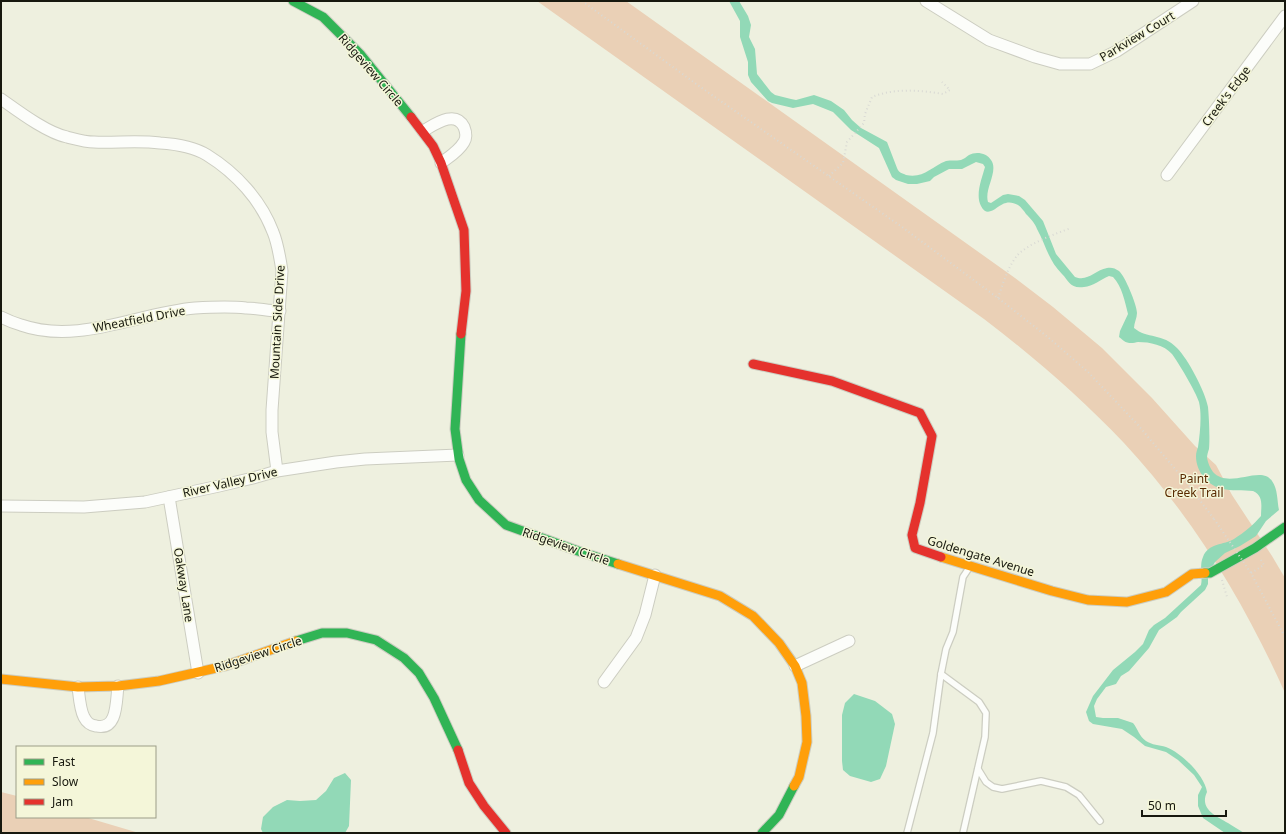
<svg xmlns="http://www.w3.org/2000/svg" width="1286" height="834" viewBox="0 0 1286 834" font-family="'Noto Sans',sans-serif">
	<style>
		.green { fill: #ead0b6 }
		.water { fill: #92d9b7 }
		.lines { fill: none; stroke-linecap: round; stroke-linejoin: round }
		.lane-casing { stroke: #cccdc1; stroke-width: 8 }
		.street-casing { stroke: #cccdc1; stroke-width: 13 }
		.fast-casing { stroke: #cccdc1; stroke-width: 11 }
		.slow-casing { stroke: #cccdc1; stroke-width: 11 }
		.jam-casing { stroke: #cccdc1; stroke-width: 11 }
		.path { stroke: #d9d9d4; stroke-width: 2; stroke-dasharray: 1 3; stroke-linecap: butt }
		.lane { stroke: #fcfdfa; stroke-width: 5.5 }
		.street { stroke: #fcfdfa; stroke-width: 11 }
		.fast { stroke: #30b455; stroke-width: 9 }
		.slow { stroke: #ff9f0a; stroke-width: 9 }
		.jam { stroke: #e5322d; stroke-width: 9 }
		.path-bridge { stroke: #d9d9d4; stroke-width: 2; stroke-dasharray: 1 3; stroke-linecap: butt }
		.labels { text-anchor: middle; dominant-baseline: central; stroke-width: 3; stroke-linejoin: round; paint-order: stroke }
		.street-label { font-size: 12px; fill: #17180e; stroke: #f4f6d9 }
		.park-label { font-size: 12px; fill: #592900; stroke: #f4f6d9 }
	</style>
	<rect width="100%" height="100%" fill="#eef0df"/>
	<g class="green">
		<path d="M537,1H626L1015,278L1053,307L1102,348L1152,398L1195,446L1216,465L1232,495L1272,556L1285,578V693C1245,603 1192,516 1124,443C1081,398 1034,357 984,319Z"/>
		<polygon points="1,792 17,796 17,817 85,817 139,833 1,833"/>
	</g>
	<g class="water">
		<path d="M729,1H739L748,16L751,25L749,37L755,49L757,74L771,92L775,95L791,99L796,100L814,95L831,101L844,110L852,120L861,128L887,142L897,168C899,173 902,173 906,175C923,179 931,167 946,161C951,160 956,161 961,160C964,159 966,157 969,155C976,151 987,153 991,160C999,171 984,189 988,202L991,203L1003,195L1008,194L1019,196L1025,200L1043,221L1056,254L1075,277C1088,282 1095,270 1107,268C1111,267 1115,268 1119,271C1125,276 1137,305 1137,313C1137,318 1134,323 1134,328C1147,339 1163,333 1177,348C1188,359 1205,391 1208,407C1209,417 1210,438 1209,449C1208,452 1207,455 1207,458C1208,463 1210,468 1213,472C1229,490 1261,464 1272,481C1278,489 1277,501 1279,510L1266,521L1256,536L1240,546L1225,553L1215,562L1208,575V584L1205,590L1181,612L1177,617L1159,630L1149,648L1129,671L1121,676L1116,684L1106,687L1097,699L1094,706L1096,717L1103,718H1118L1133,723C1138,729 1139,736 1146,741C1152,745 1159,745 1166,747C1182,753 1205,776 1207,792C1199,809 1216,816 1228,823C1233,826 1239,830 1244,833H1225L1203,818L1198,806V795L1202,787L1194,775L1178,760L1166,752L1145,746L1134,737L1122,729L1093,724L1089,721L1086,712L1093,696L1113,670L1135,652L1143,644L1149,630L1154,625L1165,618L1201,585C1203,576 1199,566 1203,557C1208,543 1224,545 1234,539C1245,532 1253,525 1261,516C1261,506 1264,496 1253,491C1244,490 1230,491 1223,489C1208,486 1196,472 1196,456C1196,453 1197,450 1198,447C1200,433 1202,415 1199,402C1196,392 1178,362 1172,354C1164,345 1150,342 1138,342C1134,343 1128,344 1124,341C1122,340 1121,338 1119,337L1120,331L1128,314C1125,302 1122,286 1113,277L1109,276C1100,280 1093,286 1084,287C1070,289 1069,281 1062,274C1048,260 1046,245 1037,229C1035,223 1030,218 1026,214C1024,211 1021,207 1018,205C1014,203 1010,202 1006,203C998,204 988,220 981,206C975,195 982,178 985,167L983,164L976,162L962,169H949L934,177L930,181L917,184H908L896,180L892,177L879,148L851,130L833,112L813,104L793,108L772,103L768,101L751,82L748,75V62L740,37V21Z"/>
		<polygon points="854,694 875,701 892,714 895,724 886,766 880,779 871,782 850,776 843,770 842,761 842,715 845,703"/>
		<polygon points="345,773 351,780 349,826 345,833 263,833 261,829 263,817 273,807 287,800 300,801 316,800 326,791 334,778"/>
	</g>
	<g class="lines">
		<defs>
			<g id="lane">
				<polyline points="941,674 979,702 986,713 985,737 963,833"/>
				<polyline points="978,769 986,782 993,787 1002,789 1041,781 1066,787 1079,795 1100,821"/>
				<polyline points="907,833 933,733 941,674 946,649 953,632 963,577 969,568"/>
			</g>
			<g id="street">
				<polyline points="926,1 989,40 1035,57 1060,64 1090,64 1117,51 1193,1"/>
				<path d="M1,99C18,111 47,133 67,137C75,139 85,142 94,142C116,143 138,140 160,143C176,144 194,147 207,155C236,173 261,200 273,232C278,244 280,258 282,271L272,410V432L277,471"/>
				<path d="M423,131C434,125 455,109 464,127C466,132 467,137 464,142C459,151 449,157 441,163"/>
				<polyline points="1167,175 1285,16"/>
				<path d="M1,317C7,320 14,323 21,325C78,345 138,313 195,308C211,307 229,306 246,308C258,308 268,311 280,311"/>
				<polyline points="169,497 198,673"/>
				<polyline points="1,506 84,507 145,502 219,486 253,478 277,471 336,462 365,459 458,455"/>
				<polyline points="795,666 849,641"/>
				<polyline points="604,682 636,638 645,615 655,575"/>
				<path d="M78,687C79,695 80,710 84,717C87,723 90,725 96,726C118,731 116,701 118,686"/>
			</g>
			<g id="fast">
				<polyline points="293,1 323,17 361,55 411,117"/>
				<polyline points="461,334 455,429 459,459 466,480 479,500 506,525 578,551 618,564"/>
				<polyline points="1205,573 1210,573 1255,548 1285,527"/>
				<polyline points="296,641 322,633 347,633 376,640 404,658 419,673 434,698 458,750"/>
				<polyline points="762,833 779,815 794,786"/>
			</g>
			<g id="slow">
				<polyline points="941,557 1052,591 1088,600 1127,602 1166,592 1192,574 1205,573"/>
				<polyline points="618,564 720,596 753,616 779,643 795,666 802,683 806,716 807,742 799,777 794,786"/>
				<polyline points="1,679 78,687 118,686 159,681 225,666 296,641"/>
			</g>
			<g id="jam">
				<polyline points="411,117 433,146 441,163 464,230 466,291 461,334"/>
				<polyline points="753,364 832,381 920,413 932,436 920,503 912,535 915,548 941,557"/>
				<polyline points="458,750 469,783 484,806 506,833"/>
			</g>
		</defs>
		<use href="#lane" class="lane-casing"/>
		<use href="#street" class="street-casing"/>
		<use href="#fast" class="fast-casing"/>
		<use href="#slow" class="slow-casing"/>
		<use href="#jam" class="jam-casing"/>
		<g class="path">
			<polyline points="582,1 699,86 902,227 998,298 1049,338 1088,372 1138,425 1186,482 1214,519"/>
			<path d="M829,176L843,163L847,142L864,123L865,114L872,97C894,88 920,90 943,94L950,90L942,82"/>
			<path d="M998,298C1003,284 1007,269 1016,257C1026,244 1055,234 1071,228"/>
			<polyline points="1261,560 1264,565 1251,573 1285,637"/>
			<polyline points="1222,580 1227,597"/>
		</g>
		<use href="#lane" class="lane"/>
		<use href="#street" class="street"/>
		<use href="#fast" class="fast"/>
		<use href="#slow" class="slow"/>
		<use href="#jam" class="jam"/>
		<polyline class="path-bridge" points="1214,519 1251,573"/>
	</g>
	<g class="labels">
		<g class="street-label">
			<text transform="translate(1137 36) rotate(-31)">Parkview Court</text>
			<text transform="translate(371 70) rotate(49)">Ridgeview Circle</text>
			<text transform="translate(1226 96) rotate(-53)">Creek's Edge</text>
			<text transform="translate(139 319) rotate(-11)">Wheatfield Drive</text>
			<text transform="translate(277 322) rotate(-87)">Mountain Side Drive</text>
			<text transform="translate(230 482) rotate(-13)">River Valley Drive</text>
			<text transform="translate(566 546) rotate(19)">Ridgeview Circle</text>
			<text transform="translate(981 556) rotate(17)">Goldengate Avenue</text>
			<text transform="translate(184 585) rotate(81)">Oakway Lane</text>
			<text transform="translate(258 654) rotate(-18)">Ridgeview Circle</text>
		</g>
		<g class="park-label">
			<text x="1194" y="478">Paint<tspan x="1194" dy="14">Creek Trail</tspan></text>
		</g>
	</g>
	<rect width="1286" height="834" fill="none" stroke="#17180e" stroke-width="4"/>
	<rect x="16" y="746" width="140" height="72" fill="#f4f6d9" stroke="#9c9d88"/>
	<rect x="24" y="759" width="20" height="6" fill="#30b455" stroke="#9c9d88"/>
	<text x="52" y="766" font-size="12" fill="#17180e">Fast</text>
	<rect x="24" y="779" width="20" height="6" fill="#ff9f0a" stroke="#9c9d88"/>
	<text x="52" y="786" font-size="12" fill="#17180e">Slow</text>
	<rect x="24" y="799" width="20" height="6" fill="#e5322d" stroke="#9c9d88"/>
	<text x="52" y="806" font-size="12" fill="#17180e">Jam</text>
	<path d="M1142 810v6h84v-6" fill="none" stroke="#17180e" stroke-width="2"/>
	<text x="1148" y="810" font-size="12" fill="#17180e" stroke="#f4f6d9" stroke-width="3" paint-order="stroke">50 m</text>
</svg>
